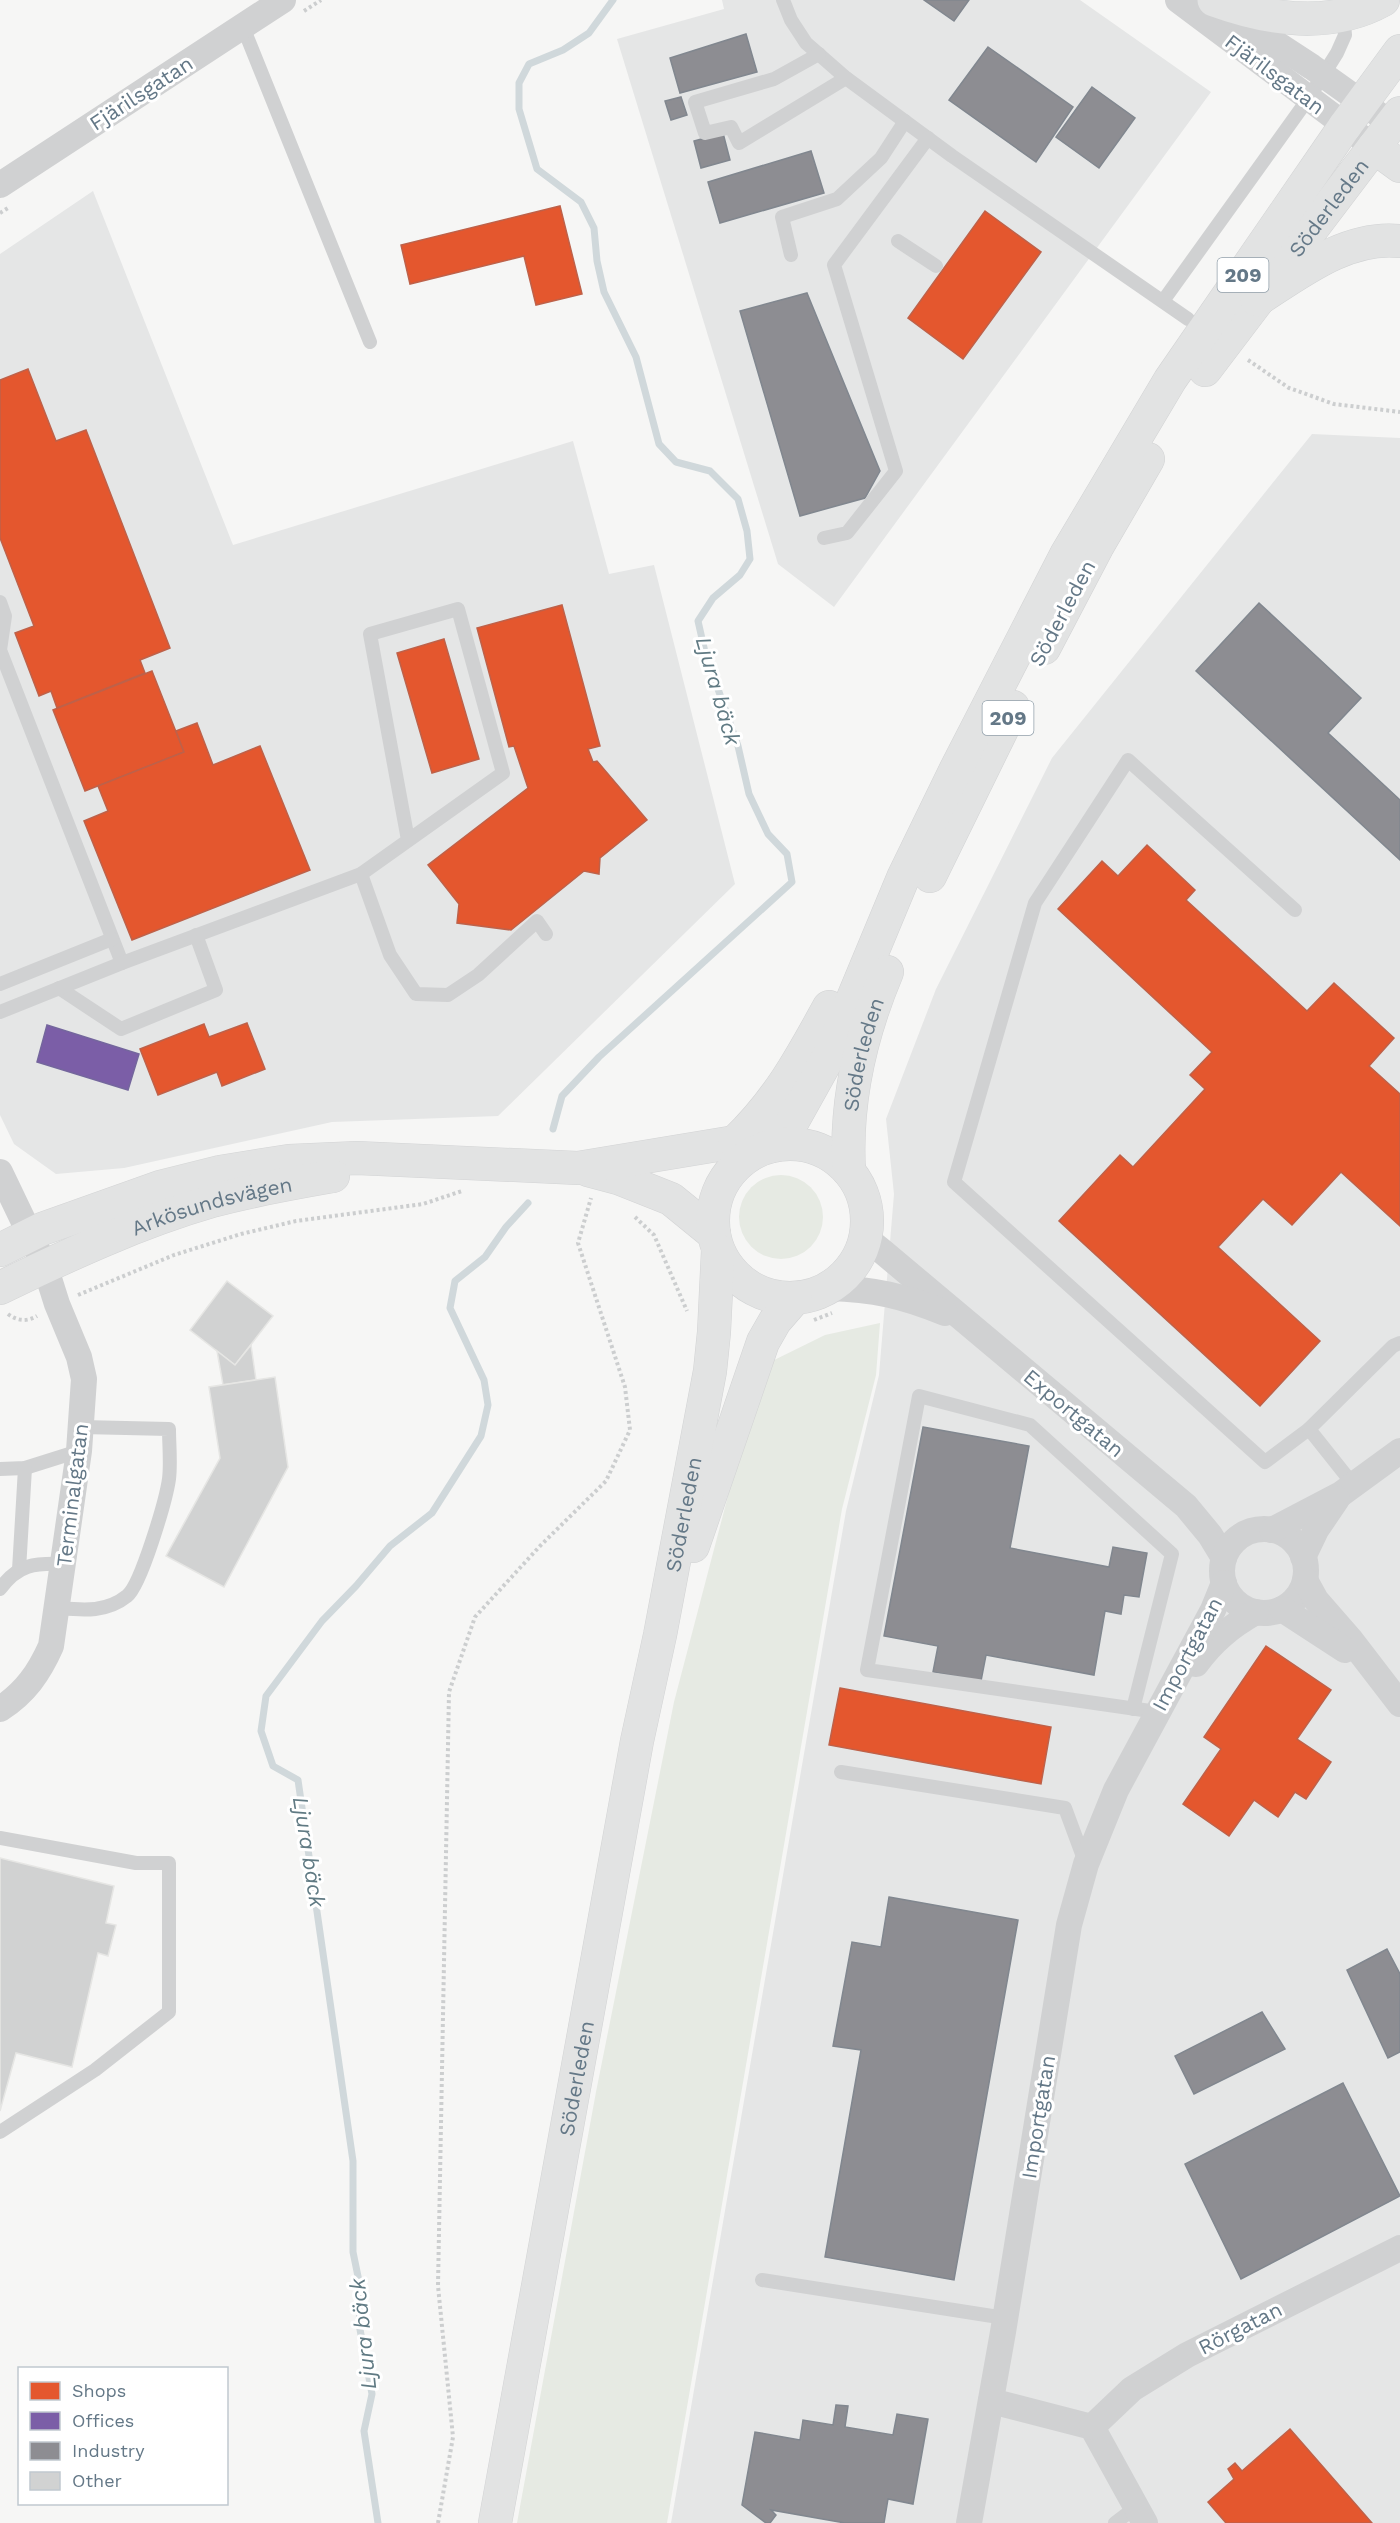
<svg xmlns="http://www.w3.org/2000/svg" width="1400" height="2523" viewBox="0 0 1400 2523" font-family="'Work Sans',sans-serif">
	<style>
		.built { fill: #e5e6e6 }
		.green { fill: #e6eae3 }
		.shops { fill: #e4572e; stroke: #be6149; stroke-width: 1.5 }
		.offices { fill: #7b5ea7; stroke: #74669d; stroke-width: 1.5 }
		.industry { fill: #8d8d92; stroke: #81878f; stroke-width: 1.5 }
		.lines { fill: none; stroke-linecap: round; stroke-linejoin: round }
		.stream { stroke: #d0d8db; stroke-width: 7 }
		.building { fill: #d1d2d2; stroke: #e6e6e4; stroke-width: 1.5 }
		.secondary-casing { stroke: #d3d4d5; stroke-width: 34 }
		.primary-casing { stroke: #d2d3d4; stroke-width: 34 }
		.highway-casing { stroke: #d1d3d4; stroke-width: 34 }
		.path { stroke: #cccecf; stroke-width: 4; stroke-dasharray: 3 3; stroke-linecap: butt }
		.lane { stroke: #d0d1d2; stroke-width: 14 }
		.street { stroke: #d0d1d2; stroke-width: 26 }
		.secondary { stroke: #e2e3e3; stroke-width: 33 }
		.primary { stroke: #e2e3e3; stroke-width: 33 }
		.highway { stroke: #e2e3e3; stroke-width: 33 }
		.labels { text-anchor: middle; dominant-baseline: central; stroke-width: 6; stroke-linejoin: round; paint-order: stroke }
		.shield { fill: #fff; stroke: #92a0ab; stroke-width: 1.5 }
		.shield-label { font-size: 20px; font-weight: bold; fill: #647887 }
		.street-label { font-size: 21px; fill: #647887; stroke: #fff }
		.water-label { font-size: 22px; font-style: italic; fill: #607a83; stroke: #fff }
	</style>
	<rect width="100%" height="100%" fill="#f6f6f5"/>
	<g class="built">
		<polygon points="722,0 1080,0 1211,92 834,607 778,564 617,39 724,9"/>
		<polygon points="93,191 233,545 573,441 609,574 654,565 735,884 498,1116 332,1122 124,1168 56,1174 14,1144 0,1115 0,254"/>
		<polygon points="1312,434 1400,438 1400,2523 671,2523 846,1511 879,1375 894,1194 886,1119 936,989 1052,758"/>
	</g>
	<g class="green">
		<circle cx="781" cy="1217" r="42"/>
		<polygon points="880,1323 876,1375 842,1509 667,2523 517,2523 596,2092 674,1702 762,1366 825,1335"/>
	</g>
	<g class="shops">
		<polygon points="560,206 582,294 536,305 524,256 410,284 401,245"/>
		<polygon points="985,211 1041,252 963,359 908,318"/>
		<polygon points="28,369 56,441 86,430 170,648 140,660 145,673 57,708 51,691 39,696 15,633 34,626 0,538 0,380"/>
		<polygon points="562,605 600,746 588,749 593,762 597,761 647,820 600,858 599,874 584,871 511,930 457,923 459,904 428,865 528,788 514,746 509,747 477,628"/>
		<polygon points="444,639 479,759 432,773 397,653"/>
		<polygon points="152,671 184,752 85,791 53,710"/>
		<polygon points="197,723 213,765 260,746 310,870 132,940 84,821 108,811 98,786 184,752 176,731"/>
		<polygon points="1147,845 1195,890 1186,900 1307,1011 1334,983 1394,1038 1369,1066 1400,1094 1400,1226 1341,1172 1292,1225 1263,1199 1218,1247 1320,1341 1260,1406 1059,1221 1120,1155 1133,1167 1205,1089 1190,1075 1212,1052 1058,909 1102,861 1118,876"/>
		<polygon points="247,1023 265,1069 222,1086 217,1072 158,1095 140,1049 204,1024 209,1037"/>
		<polygon points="1266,1646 1331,1690 1297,1739 1331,1762 1306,1799 1295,1792 1278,1817 1254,1800 1229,1836 1183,1804 1221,1749 1204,1737"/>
		<polygon points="840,1688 1051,1727 1041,1784 829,1745"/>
		<polygon points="1290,2429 1372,2523 1226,2523 1208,2502 1234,2479 1228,2469 1235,2463 1242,2471"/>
	</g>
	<polygon class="offices" points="47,1025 139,1054 128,1090 37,1062"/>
	<g class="industry">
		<polygon points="924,0 969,0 954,21"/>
		<polygon points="746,34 757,72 680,93 670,58"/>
		<polygon points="988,47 1073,107 1036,162 949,100"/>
		<polygon points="1092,87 1135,118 1099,168 1056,137"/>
		<polygon points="681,97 687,115 671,120 665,101"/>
		<polygon points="723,133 730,160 701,168 694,141"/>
		<polygon points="811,151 824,193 720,223 708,182"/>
		<polygon points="807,293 880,471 865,498 800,516 740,311"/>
		<polygon points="1259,603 1361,698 1328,733 1400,800 1400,860 1196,671"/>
		<polygon points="923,1427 1029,1446 1010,1548 1109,1567 1113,1547 1147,1553 1139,1597 1124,1595 1121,1614 1105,1611 1094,1675 986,1655 981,1681 933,1672 938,1646 884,1636"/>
		<polygon points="889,1897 1018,1920 954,2280 825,2257 861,2050 833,2046 852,1942 881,1947"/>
		<polygon points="1387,1949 1400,1974 1400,2052 1388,2058 1347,1970"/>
		<polygon points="1262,2012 1285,2049 1194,2094 1175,2056"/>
		<polygon points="1343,2083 1400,2196 1241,2279 1185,2164"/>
		<polygon points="836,2405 848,2406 845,2427 893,2435 897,2414 928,2419 913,2504 888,2499 884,2523 845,2523 771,2510 776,2515 770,2523 766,2523 742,2505 755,2432 800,2440 803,2420 833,2425"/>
	</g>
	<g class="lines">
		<g class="stream">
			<polyline points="553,1129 562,1096 599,1057 792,882 787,854 768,834 749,794 738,746 705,652 698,621 713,598 740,575 750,559 747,531 738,499 710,471 676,462 659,444 636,357 604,292 597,261 594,228 581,202 537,169 519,109 519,83 529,64 563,50 589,33 613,0"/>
			<polyline points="378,2523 364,2431 372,2394 359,2324 361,2291 353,2252 353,2161 298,1780 273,1766 261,1731 266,1696 322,1621 356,1586 390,1546 432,1513 481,1436 488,1405 484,1380 450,1308 455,1281 485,1257 506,1227 528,1203"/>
		</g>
	</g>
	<g class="building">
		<polygon points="227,1281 273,1316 235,1365 190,1330"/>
		<polygon points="251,1345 256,1380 223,1385 217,1351 235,1365"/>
		<polygon points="275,1377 288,1467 224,1587 166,1556 220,1458 209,1387"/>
		<polygon points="0,1858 114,1886 106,1923 116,1925 108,1956 98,1953 72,2067 16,2053 0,2111"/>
	</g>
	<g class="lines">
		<defs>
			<g id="secondary">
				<polyline points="588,1170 618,1178 671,1199 714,1234"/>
				<polyline points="0,1250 42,1229 160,1187 220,1172 289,1161 357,1158 578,1168 735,1142 751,1142 771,1146"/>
				<path id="s1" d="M0,1288C68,1255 139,1222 212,1201C252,1190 293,1183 333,1176"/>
			</g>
			<g id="primary">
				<path id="s2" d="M1205,370L1374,147"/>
				<polyline points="1044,648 1097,547 1148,459"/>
				<polyline points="930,876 1013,707"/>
				<path d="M735,1142C778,1101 801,1058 829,1007"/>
				<polyline points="780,1144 829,1056 903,878 956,769 1066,555 1170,380 1345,126"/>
				<circle cx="790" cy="1221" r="77"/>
				<path id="s3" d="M849,1171C845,1102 860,1036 887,972"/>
				<polyline points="693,1546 763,1342 775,1321 795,1298"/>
				<path id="s4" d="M495,2523L637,1741L660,1635L710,1371L714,1332L718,1250"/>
			</g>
			<g id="highway">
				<path d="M1214,0C1269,20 1331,29 1383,0"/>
				<polyline points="1400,113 1374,147 1400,166"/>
				<polyline points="1345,126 1400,51"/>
				<path d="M1257,300C1299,273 1347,235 1400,241"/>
			</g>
		</defs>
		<use href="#secondary" class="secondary-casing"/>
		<use href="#primary" class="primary-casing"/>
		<use href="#highway" class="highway-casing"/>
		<g class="path">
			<polyline points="304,11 321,0"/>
			<polyline points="0,213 8,208"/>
			<polyline points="1248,360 1289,388 1334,404 1400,412"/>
			<polyline points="635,1217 654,1235 687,1311"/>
			<polyline points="78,1295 174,1255 241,1234 296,1221 423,1204 462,1191"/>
			<path d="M8,1314C17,1321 27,1322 37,1316"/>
			<polyline points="814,1320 832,1313"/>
			<polyline points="438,2523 453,2437 438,2286 449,1692 475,1617 540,1546 606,1481 630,1430 625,1387 578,1243 591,1198"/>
		</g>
		<g class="lane">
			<polyline points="783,0 791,20 806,43 846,78 952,156 1188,319"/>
			<polyline points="243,27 370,342"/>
			<polyline points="819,54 774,79 695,102 705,133 731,127 739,143 846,78"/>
			<polyline points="898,241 936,266"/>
			<polyline points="791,255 782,217 837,199 881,158 905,121"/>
			<polyline points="1163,301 1308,99 1337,53 1345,35 1343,15"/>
			<polyline points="824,538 847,533 896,471 834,265 928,138"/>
			<polyline points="0,602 5,616 0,650 122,963"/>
			<polyline points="361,874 503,773 458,609 370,634 408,840"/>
			<polyline points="1295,910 1128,760 1035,903 954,1182 1265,1462 1309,1429 1352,1483"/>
			<polyline points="0,984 112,939"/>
			<polyline points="59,988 121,1029 216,990 196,935"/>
			<polyline points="0,1012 122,963 361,874 390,955 416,994 448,995 478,975 537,921 546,934"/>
			<polyline points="1309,1429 1393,1346 1400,1343"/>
			<polyline points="0,1469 25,1468 79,1451"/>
			<polyline points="19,1570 25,1468"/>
			<path d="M0,1589C18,1564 35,1563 63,1564"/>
			<path d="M57,1608C82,1610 106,1613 127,1596C141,1585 166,1500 169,1479C171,1463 169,1445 169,1429L82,1427"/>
			<polyline points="1133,1709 1172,1554 1030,1425 919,1396 867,1670 1157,1712"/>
			<polyline points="841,1772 1065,1808 1085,1862"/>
			<polyline points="0,1838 136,1863 169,1863 169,2012 95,2070 0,2132"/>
			<polyline points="762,2280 1005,2318"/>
			<polyline points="1115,2523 1136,2507"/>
		</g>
		<g class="street">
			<polyline points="1178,0 1374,147"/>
			<polyline points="1223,9 1312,67 1392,124"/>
			<polyline points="0,185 283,0"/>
			<path d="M0,1172L45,1266L57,1304L79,1357L84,1379L79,1451L51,1646C39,1673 25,1693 0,1709"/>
			<polyline points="866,1232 873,1244 883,1252 1186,1506 1210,1535 1224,1558"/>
			<path d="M829,1288C873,1289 904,1296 945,1313"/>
			<circle cx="1264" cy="1571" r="42"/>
			<polyline points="1272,1530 1341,1494 1400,1451"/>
			<polyline points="1303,1557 1316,1530 1337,1499"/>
			<polyline points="1305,1580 1316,1600 1350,1639 1400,1704"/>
			<polyline points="1282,1609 1345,1650"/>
			<path d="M1196,1664C1213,1641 1231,1626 1256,1612"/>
			<polyline points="991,2401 1092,2427 1145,2523"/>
			<polyline points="1092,2427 1132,2389 1187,2355 1400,2248"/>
			<polyline points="969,2523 1003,2332 1069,1925 1086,1864 1116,1790 1213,1610 1224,1583"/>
		</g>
		<use href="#secondary" class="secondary"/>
		<use href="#primary" class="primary"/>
		<use href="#highway" class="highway"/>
	</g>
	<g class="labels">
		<g class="shield">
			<rect x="1217.5" y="258" width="51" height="34" rx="4.5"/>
			<rect x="982.5" y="701" width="51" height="34" rx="4.5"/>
		</g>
		<g class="shield-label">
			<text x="1243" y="275">209</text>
			<text x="1008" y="718">209</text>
		</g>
		<g class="street-label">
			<text transform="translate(1275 74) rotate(37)">Fjärilsgatan</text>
			<text transform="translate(141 93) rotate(-33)">Fjärilsgatan</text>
			<text stroke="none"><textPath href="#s2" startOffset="204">Söderleden</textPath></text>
			<text transform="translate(1062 613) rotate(-62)">Söderleden</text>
			<text stroke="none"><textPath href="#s3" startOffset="118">Söderleden</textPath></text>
			<text stroke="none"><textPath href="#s1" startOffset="228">Arkösundsvägen</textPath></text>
			<text transform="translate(1074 1413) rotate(40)">Exportgatan</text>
			<text transform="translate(72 1495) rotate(-83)">Terminalgatan</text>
			<text stroke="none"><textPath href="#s4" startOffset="1026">Söderleden</textPath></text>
			<text transform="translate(1187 1654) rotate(-62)">Importgatan</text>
			<text stroke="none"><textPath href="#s4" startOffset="452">Söderleden</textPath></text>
			<text transform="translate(1038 2117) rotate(-81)">Importgatan</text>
			<text transform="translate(1240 2328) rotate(-27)">Rörgatan</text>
		</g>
		<g class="water-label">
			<text transform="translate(718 691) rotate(74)">Ljura bäck</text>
			<text transform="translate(309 1852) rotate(81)">Ljura bäck</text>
			<text transform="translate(363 2334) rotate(-96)">Ljura bäck</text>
		</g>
	</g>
	<rect x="18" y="2367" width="210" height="138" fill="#ffffff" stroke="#c1c9cf" stroke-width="1.5"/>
	<rect x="30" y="2382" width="30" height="18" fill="#e4572e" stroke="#c1c9cf" stroke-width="1.5"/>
	<text x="72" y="2397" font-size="18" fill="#647887">Shops</text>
	<rect x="30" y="2412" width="30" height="18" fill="#7b5ea7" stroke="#c1c9cf" stroke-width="1.5"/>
	<text x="72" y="2427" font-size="18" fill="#647887">Offices</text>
	<rect x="30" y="2442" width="30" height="18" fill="#8d8d92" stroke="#c1c9cf" stroke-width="1.5"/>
	<text x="72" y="2457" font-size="18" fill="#647887">Industry</text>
	<rect x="30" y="2472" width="30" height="18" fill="#d1d2d2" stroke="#c1c9cf" stroke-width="1.5"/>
	<text x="72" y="2487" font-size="18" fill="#647887">Other</text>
</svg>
